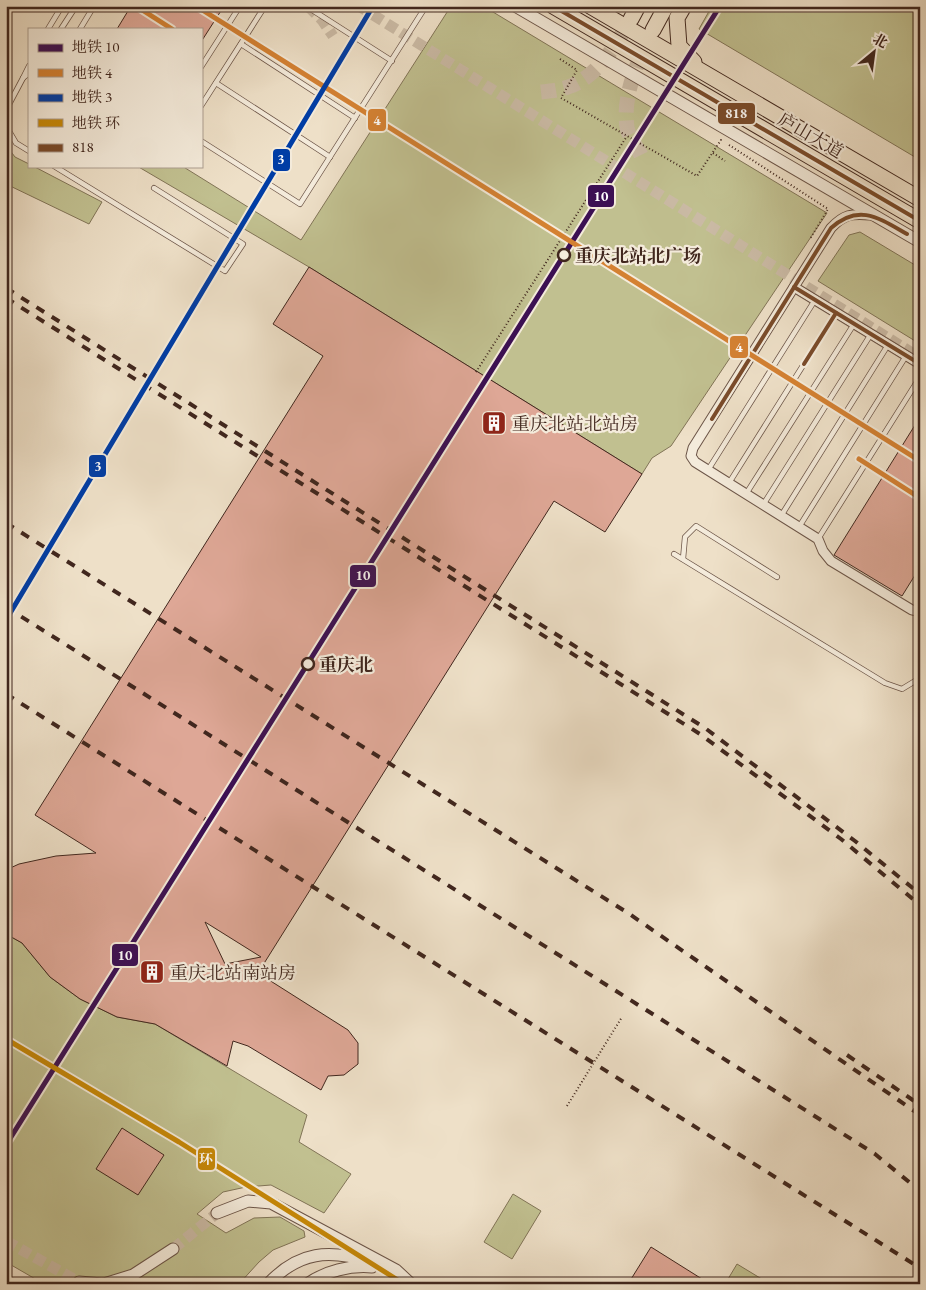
<svg xmlns="http://www.w3.org/2000/svg" width="926" height="1290" viewBox="0 0 926 1290" font-family="'EB Garamond','Noto Serif SC',serif">
	<style>
		.green { fill: #c1c090; stroke: #817457 }
		.building { fill: #dea796; stroke: #41271e; fill-rule: evenodd }
		.lines { fill: none; stroke-linecap: round; stroke-linejoin: round }
		.tertiary-tunnel { stroke: #cbbba6; stroke-width: 11; stroke-dasharray: 11 5.5; stroke-linecap: butt }
		.primary-tunnel { stroke: #cbbba6; stroke-width: 15; stroke-dasharray: 15 8; stroke-linecap: butt }
		.service-casing { stroke: #6c5548; stroke-width: 6 }
		.minor-casing { stroke: #6c5548; stroke-width: 11 }
		.tertiary-casing { stroke: #6c5548; stroke-width: 13 }
		.primary-casing { stroke: #41271e; stroke-width: 17 }
		.path { stroke: #41271e; stroke-width: 2; stroke-dasharray: 1 2.5; stroke-linecap: butt }
		.service { stroke: #f4ebdb; stroke-width: 4.5 }
		.minor { stroke: #f4ebdb; stroke-width: 9 }
		.tertiary { stroke: #f4ebdb; stroke-width: 11 }
		.primary { stroke: #eee0c8; stroke-width: 15 }
		.rail { stroke: #41271e; stroke-width: 4; stroke-dasharray: 9 9; stroke-linecap: butt }
		.bus-1-casing { stroke: #f4ebdb; stroke-width: 8 }
		.bus-1 { stroke: #7a4b2a; stroke-width: 4 }
		.metro-1-casing { stroke: #f4ebdb; stroke-width: 9 }
		.metro-2-casing { stroke: #f4ebdb; stroke-width: 9 }
		.metro-3-casing { stroke: #f4ebdb; stroke-width: 9 }
		.metro-4-casing { stroke: #f4ebdb; stroke-width: 9 }
		.metro-1 { stroke: #3c1053; stroke-width: 5 }
		.metro-2 { stroke: #d48132; stroke-width: 5 }
		.metro-3 { stroke: #003da5; stroke-width: 5 }
		.metro-4 { stroke: #c68808; stroke-width: 5 }
		.stop-dot { fill: #f4ebdb; stroke: #41271e; stroke-width: 2.5 }
		.labels { text-anchor: middle; dominant-baseline: central; stroke-width: 4.5; stroke-linejoin: round; paint-order: stroke }
		.street-label { font-size: 18px; fill: #41271e; stroke: #f4ebdb }
		.stop-label { font-size: 18px; font-weight: bold; fill: #41271e; stroke: #f4ebdb; text-anchor: start }
		.poi-label { font-size: 18px; fill: #41271e; stroke: #f4ebdb; text-anchor: start }
		.line-badge { stroke: #f4ebdb; stroke-width: 2 }
		.badge-label { font-size: 14px; text-anchor: middle; font-weight: bold; fill: #fff }
	</style>
	<rect width="100%" height="100%" fill="#eee0c8"/>
	<filter id="stains"><feTurbulence type="fractalNoise" baseFrequency=".004" numOctaves="4"/><feColorMatrix values="0 0 0 0 .2 0 0 0 0 .09 0 0 0 0 .02 0 0 0 .5 -.17"/></filter>
	<radialGradient id="worn" r=".72"><stop offset=".6" stop-color="#630" stop-opacity="0"/><stop offset="1" stop-color="#630" stop-opacity=".3"/></radialGradient>
	<g class="green">
		<polygon points="451,6 483,6 827,213 671,446 652,458 642,474 309,267 137,166 182,166 301,240"/>
		<polygon points="712,6 920,6 920,160 699,29"/>
		<polygon points="6,145 15,157 29,164 29,166 33,166 102,202 89,224 6,184"/>
		<polygon points="860,232 920,268 920,344 818,281 849,235"/>
		<polygon points="6,934 22,943 50,977 80,999 117,1017 155,1024 307,1115 299,1142 351,1174 324,1213 271,1185 246,1187 223,1192 197,1214 226,1233 254,1218 280,1217 304,1231 305,1237 273,1250 259,1262 239,1284 44,1284 6,1262"/>
		<polygon points="513,1194 541,1211 512,1259 484,1242"/>
		<polygon points="737,1264 770,1284 725,1284"/>
	</g>
	<g class="building">
		<polygon points="131,6 224,6 201,42 201,29 117,29"/>
		<path d="M309,267L642,474L605,532L554,501L258,973L348,1030L358,1043V1064L344,1075L328,1076L321,1090L248,1046L233,1041L227,1066L155,1024L117,1017L80,999L50,977L22,943L6,934V870L19,864L56,856L96,853L35,815L323,356L273,324ZM205,922L261,957L225,964Z"/>
		<polygon points="920,417 920,567 902,596 834,555"/>
		<polygon points="122,1128 164,1155 138,1195 96,1169"/>
		<polygon points="651,1247 710,1284 628,1284"/>
	</g>
	<g class="lines">
		<g class="tertiary-tunnel">
			<polyline points="308,6 322,20 333,36"/>
			<polyline points="359,6 920,358"/>
			<polyline points="6,1241 79,1282"/>
			<polyline points="173,1249 217,1213"/>
		</g>
		<g class="primary-tunnel">
			<path d="M541,92C550,91 560,90 568,87C598,77 616,44 631,19"/>
			<path d="M641,155C637,147 628,136 627,127C622,95 639,58 653,30"/>
		</g>
		<defs>
			<g id="service">
				<polyline points="306,6 392,61"/>
				<polyline points="48,29 62,6"/>
				<polyline points="61,29 76,6"/>
				<polyline points="80,29 94,6"/>
				<polyline points="241,44 355,118"/>
				<polyline points="29,66 23,78 29,73"/>
				<polyline points="201,67 240,6"/>
				<polyline points="216,83 330,157"/>
				<polyline points="201,106 265,6"/>
				<polyline points="6,110 23,78"/>
				<polyline points="6,126 16,143 29,151"/>
				<polyline points="201,141 300,204 426,6"/>
				<polyline points="54,166 225,271 243,244 154,188"/>
				<polyline points="708,470 815,300"/>
				<polyline points="729,483 836,313"/>
				<polyline points="746,494 854,324"/>
				<polyline points="763,505 871,334"/>
				<polyline points="781,516 888,345"/>
				<polyline points="799,527 906,356"/>
				<polyline points="818,539 920,377"/>
				<polyline points="674,554 885,683 902,689 920,678"/>
				<polyline points="683,559 685,537 696,526 777,577"/>
			</g>
			<g id="minor">
				<path d="M871,215C852,214 845,213 831,228L693,448L691,456L695,462L818,539L823,551L831,561L912,610L920,612"/>
				<polyline points="794,287 920,364"/>
			</g>
			<g id="tertiary">
				<polyline points="515,6 920,242"/>
				<polyline points="217,1213 248,1201 271,1203 396,1270 411,1284"/>
				<polyline points="6,1281 11,1284"/>
				<polyline points="79,1282 102,1284"/>
				<polyline points="104,1284 133,1275 173,1249"/>
				<path d="M268,1284C299,1251 329,1249 371,1262"/>
				<path d="M307,1284C326,1271 350,1265 372,1267"/>
			</g>
			<g id="primary">
				<polyline points="553,6 920,221"/>
				<polyline points="590,6 920,199"/>
				<polyline points="684,6 677,18 679,46 694,62"/>
				<polyline points="631,19 638,6"/>
				<polyline points="653,30 666,6"/>
			</g>
		</defs>
		<use href="#service" class="service-casing"/>
		<use href="#minor" class="minor-casing"/>
		<use href="#tertiary" class="tertiary-casing"/>
		<use href="#primary" class="primary-casing"/>
		<g class="path">
			<polyline points="560,59 577,70 561,98 697,176 721,140 723,141"/>
			<polyline points="729,145 828,209 810,239"/>
			<polyline points="713,153 725,161"/>
			<polyline points="476,372 627,136"/>
			<polyline points="567,1106 622,1017"/>
		</g>
		<use href="#service" class="service"/>
		<use href="#minor" class="minor"/>
		<use href="#tertiary" class="tertiary"/>
		<use href="#primary" class="primary"/>
		<g class="rail">
			<polyline points="6,288 705,728 855,841 920,894"/>
			<polyline points="6,298 700,734 841,839 920,905"/>
			<polyline points="6,523 628,913 920,1115"/>
			<polyline points="6,607 875,1154 920,1191"/>
			<polyline points="6,694 920,1268"/>
			<polyline points="847,1055 920,1105"/>
		</g>
		<defs>
			<g id="bus-1">
				<polyline points="553,6 920,221"/>
				<polyline points="794,287 920,364"/>
				<polyline points="804,364 836,313"/>
				<path d="M712,419L831,228C859,203 879,218 907,234"/>
			</g>
		</defs>
		<use href="#bus-1" class="bus-1-casing"/>
		<use href="#bus-1" class="bus-1"/>
		<defs>
			<polyline id="metro-1" points="6,1145 720,6"/>
			<g id="metro-2">
				<polyline points="136,6 172,29"/>
				<polyline points="196,6 920,461"/>
				<polyline points="859,459 920,498"/>
			</g>
			<polyline id="metro-3" points="6,620 373,6"/>
			<polyline id="metro-4" points="6,1039 179,1142 404,1284"/>
		</defs>
		<use href="#metro-1" class="metro-1-casing"/>
		<use href="#metro-2" class="metro-2-casing"/>
		<use href="#metro-3" class="metro-3-casing"/>
		<use href="#metro-4" class="metro-4-casing"/>
		<use href="#metro-1" class="metro-1"/>
		<use href="#metro-2" class="metro-2"/>
		<use href="#metro-3" class="metro-3"/>
		<use href="#metro-4" class="metro-4"/>
	</g>
	<defs>
		<symbol id="building-square" viewBox="-11 -11 22 22"><rect x="-9" y="-9" width="18" height="18" rx="4" fill="#8f2418" stroke="#f4ebdb"/><path d="M-4-6H4V6H1V3H-1V6H-4ZM-2.5-4.3h1.7v1.8h-1.7ZM.8-4.3h1.7v1.8H.8ZM-2.5-1h1.7V.8h-1.7ZM.8-1h1.7V.8H.8Z" fill="#fff"/></symbol>
	</defs>
	<g fill-rule="evenodd">
		<use href="#building-square" x="480" y="409" width="28" height="28"/>
		<use href="#building-square" x="138" y="958" width="28" height="28"/>
	</g>
	<g class="stop-dot">
		<circle cx="564" cy="255" r="6"/>
		<circle cx="308" cy="664" r="6"/>
	</g>
	<g class="labels">
		<g class="street-label">
			<text transform="translate(811 135) rotate(30)">庐山大道</text>
		</g>
		<g class="stop-label">
			<text x="575" y="255">重庆北站北广场</text>
			<text x="319" y="664">重庆北</text>
		</g>
		<g class="poi-label">
			<text x="512" y="423">重庆北站北站房</text>
			<text x="170" y="972">重庆北站南站房</text>
		</g>
	</g>
	<g class="line-badge">
		<rect x="717" y="102" width="39" height="23" rx="5" fill="#7a4b2a"/>
		<rect x="367" y="108" width="20" height="24" rx="5" fill="#d48132"/>
		<rect x="272" y="148" width="19" height="24" rx="5" fill="#003da5"/>
		<rect x="587" y="184" width="28" height="24" rx="5" fill="#3c1053"/>
		<rect x="729" y="335" width="20" height="24" rx="5" fill="#d48132"/>
		<rect x="88" y="454" width="19" height="24" rx="5" fill="#003da5"/>
		<rect x="349" y="564" width="28" height="24" rx="5" fill="#3c1053"/>
		<rect x="111" y="943" width="28" height="24" rx="5" fill="#3c1053"/>
		<rect x="197" y="1147" width="19" height="24" rx="5" fill="#c68808"/>
	</g>
	<g class="badge-label">
		<text x="736" y="118">818</text>
		<text x="377" y="125">4</text>
		<text x="281" y="164">3</text>
		<text x="601" y="201">10</text>
		<text x="739" y="352">4</text>
		<text x="98" y="471">3</text>
		<text x="363" y="580">10</text>
		<text x="125" y="960">10</text>
		<text x="206" y="1164">环</text>
	</g>
	<rect width="926" height="1290" fill="none" stroke="#eee0c8" stroke-width="25"/>
	<rect x="8" y="8" width="911" height="1275" fill="none" stroke="#41271e" stroke-width="2.5"/>
	<rect x="12" y="12" width="901" height="1265" fill="none" stroke="#41271e"/>
	<rect x="28" y="28" width="175" height="140" fill="#f4ebdb" stroke="#ac9d8f"/>
	<rect x="38" y="44" width="25" height="8" fill="#3c1053" stroke="#ac9d8f"/>
	<text x="72" y="52" font-size="15" fill="#41271e">地铁 10</text>
	<rect x="38" y="69" width="25" height="8" fill="#d48132" stroke="#ac9d8f"/>
	<text x="72" y="78" font-size="15" fill="#41271e">地铁 4</text>
	<rect x="38" y="94" width="25" height="8" fill="#003da5" stroke="#ac9d8f"/>
	<text x="72" y="102" font-size="15" fill="#41271e">地铁 3</text>
	<rect x="38" y="119" width="25" height="8" fill="#c68808" stroke="#ac9d8f"/>
	<text x="72" y="128" font-size="15" fill="#41271e">地铁 环</text>
	<rect x="38" y="144" width="25" height="8" fill="#7a4b2a" stroke="#ac9d8f"/>
	<text x="72" y="152" font-size="15" fill="#41271e">818</text>
	<g transform="translate(874 52) rotate(29)" stroke="#f4ebdb" stroke-width="4" paint-order="stroke">
	<path d="M0-4L9 19L0 12L-9 19Z" fill="#41271e"/>
	<text y="-8" font-size="14" font-weight="bold" text-anchor="middle" fill="#41271e">北</text>
	</g>
	<rect width="100%" height="100%" filter="url(#stains)"/>
	<rect width="100%" height="100%" fill="url(#worn)"/>
</svg>
